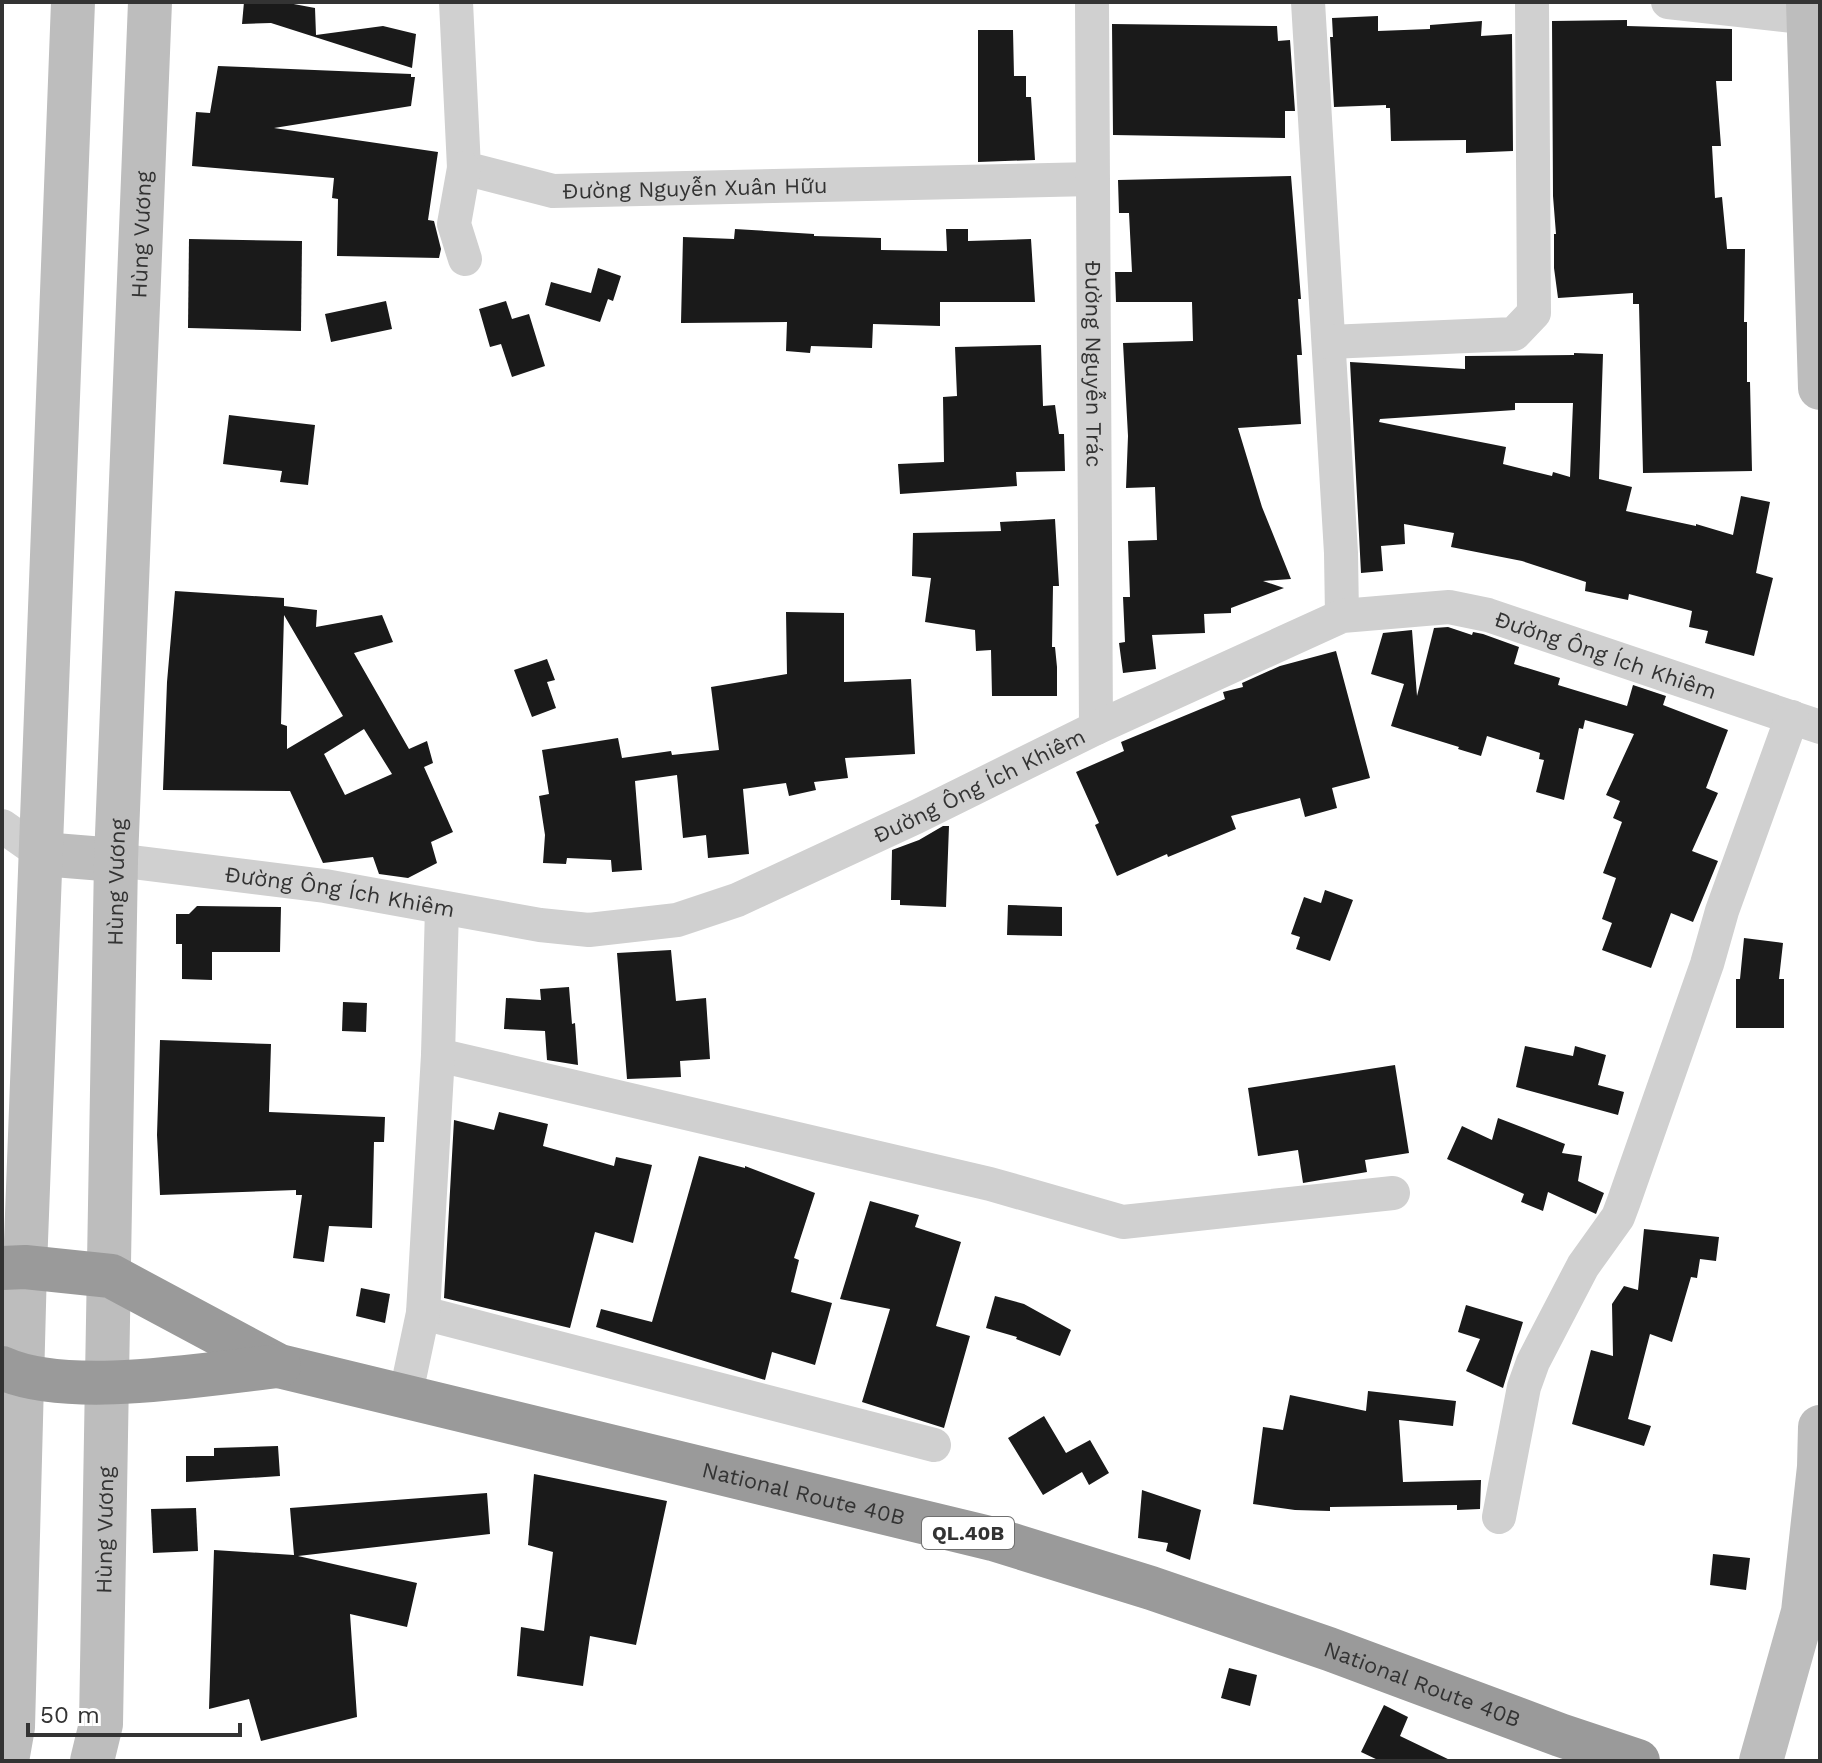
<svg xmlns="http://www.w3.org/2000/svg" width="1822" height="1763" viewBox="0 0 1822 1763" font-family="'Work Sans',sans-serif">
	<style>
		.building { fill: #1a1a1a; fill-rule: evenodd }
		.lines { fill: none; stroke-linecap: round; stroke-linejoin: round }
		.street { stroke: #d0d0d0; stroke-width: 34 }
		.secondary { stroke: #bdbdbd; stroke-width: 44 }
		.highway { stroke: #9a9a9a; stroke-width: 44 }
		.labels { text-anchor: middle; dominant-baseline: central; stroke-width: 8; stroke-linejoin: round; paint-order: stroke }
		.shield { fill: #fff; stroke: #707070; stroke-width: 2 }
		.shield-label { font-size: 20px; font-weight: bold; fill: #333 }
		.street-label { font-size: 22px; fill: #333; stroke: #fff }
	</style>
	<rect width="100%" height="100%" fill="#fff"/>
	<g class="building">
		<polygon points="244,2 283,2 315,8 316,35 383,26 416,34 412,68 271,23 242,24"/>
		<polygon points="1378,16 1378,31 1430,29 1430,25 1482,21 1481,36 1512,34 1513,151 1466,153 1466,140 1391,141 1390,108 1386,108 1386,105 1334,107 1330,37 1333,37 1332,18"/>
		<polygon points="1627,20 1627,26 1732,29 1732,81 1716,81 1721,146 1712,146 1715,198 1722,197 1727,249 1745,249 1744,322 1747,322 1747,382 1750,382 1752,471 1643,473 1639,304 1633,304 1633,293 1558,298 1554,268 1554,234 1556,234 1553,196 1552,21"/>
		<polygon points="1112,24 1277,26 1278,41 1290,40 1295,111 1285,111 1285,138 1113,135"/>
		<polygon points="978,30 1013,30 1014,76 1026,76 1026,97 1031,97 1035,160 978,162"/>
		<polygon points="218,66 411,74 411,77 415,77 411,106 274,128 438,152 428,220 434,221 441,249 439,258 337,256 338,199 332,198 334,178 192,166 196,112 210,113"/>
		<polygon points="1291,176 1301,299 1298,299 1302,355 1297,355 1301,424 1238,428 1262,507 1291,579 1263,581 1284,588 1231,608 1231,613 1204,614 1205,633 1152,635 1156,669 1123,673 1119,643 1125,642 1123,597 1130,597 1128,541 1157,540 1155,487 1126,488 1128,436 1123,343 1193,341 1192,302 1116,302 1115,272 1132,272 1129,213 1119,213 1118,180"/>
		<polygon points="735,229 814,234 814,236 881,238 881,250 947,251 946,229 968,229 968,241 1031,239 1035,302 940,302 940,326 873,324 872,348 811,346 810,353 786,351 787,322 681,323 683,237 734,239"/>
		<polygon points="189,239 302,241 301,331 188,328"/>
		<polygon points="598,268 621,276 613,301 608,299 600,322 545,305 551,282 591,293"/>
		<polygon points="386,301 392,329 331,342 325,314"/>
		<polygon points="506,301 512,319 529,314 545,366 512,377 501,344 490,347 479,309"/>
		<polygon points="1041,345 1043,406 1055,405 1059,434 1064,434 1065,471 1016,472 1017,486 900,494 898,464 944,462 943,397 957,396 955,347"/>
		<path d="M1574,353L1603,354L1599,479L1632,487L1626,511L1696,526V524L1733,535L1741,496L1770,502L1756,573L1773,578L1754,656L1705,643L1708,631L1689,627L1692,611L1629,594L1628,600L1585,591L1586,582L1522,561L1451,547L1454,533L1404,524L1405,544L1381,546L1383,571L1361,573L1350,362L1465,369V356L1574,355ZM1515,403H1573L1570,477L1553,472L1552,476L1503,464L1506,447L1379,422L1380,419L1515,410Z"/>
		<polygon points="229,415 315,425 308,485 280,482 282,471 223,464"/>
		<polygon points="1055,519 1059,586 1053,586 1052,647 1055,647 1057,667 1057,696 992,696 991,650 976,651 975,630 925,622 931,578 912,576 913,533 1001,531 1000,522"/>
		<path d="M175,591L284,598V606L317,610L316,627L382,615L393,642L354,653L409,749L427,741L433,763L424,767L453,832L431,842L437,863L408,878L379,874L373,857L323,863L290,791L163,790L167,682ZM284,615L343,716L287,749V726L281,724ZM364,729L392,774L345,795L324,754Z"/>
		<polygon points="786,612 844,613 844,682 911,679 915,754 845,758 848,778 814,782 816,790 789,796 786,783 743,789 749,854 708,858 706,835 683,838 677,775 635,781 642,870 612,872 611,860 567,858 566,864 543,863 545,835 539,796 549,794 542,750 618,738 622,758 671,751 672,755 719,750 711,687 787,674"/>
		<polygon points="1448,627 1472,635 1473,632 1483,634 1519,647 1514,664 1560,678 1558,685 1627,706 1633,685 1666,696 1663,705 1728,730 1706,788 1718,793 1692,851 1718,861 1693,922 1671,913 1651,968 1602,950 1612,923 1602,919 1616,878 1603,873 1622,822 1613,818 1620,801 1606,795 1634,734 1585,720 1583,729 1579,728 1564,800 1536,792 1544,760 1539,759 1540,753 1487,736 1481,756 1458,749 1459,747 1391,726 1404,684 1371,674 1383,633 1412,630 1417,696 1434,628"/>
		<polygon points="1336,651 1370,778 1332,788 1337,808 1305,817 1300,798 1231,816 1236,829 1168,857 1167,854 1117,876 1095,825 1099,823 1076,772 1124,751 1121,742 1225,699 1223,692 1243,687 1242,683 1280,666"/>
		<polygon points="547,659 555,680 547,682 556,708 532,717 514,670"/>
		<polygon points="943,826 949,826 946,907 900,905 900,900 891,900 892,850 919,840"/>
		<polygon points="1325,890 1353,900 1330,961 1296,949 1300,937 1291,934 1304,897 1321,903"/>
		<polygon points="1008,905 1062,907 1062,936 1007,935"/>
		<polygon points="197,906 281,907 280,952 212,952 212,980 182,979 182,944 176,944 176,914 189,914"/>
		<polygon points="1744,938 1783,943 1779,979 1784,979 1784,1028 1736,1028 1736,979 1740,979"/>
		<polygon points="671,950 676,1001 706,998 710,1059 680,1061 681,1077 627,1079 617,953"/>
		<polygon points="569,987 572,1024 575,1023 578,1065 547,1060 545,1031 504,1029 506,998 541,1000 540,989"/>
		<polygon points="343,1002 367,1003 366,1032 342,1031"/>
		<polygon points="160,1040 271,1044 269,1112 385,1117 384,1142 374,1142 372,1228 329,1226 324,1262 293,1258 302,1195 296,1195 296,1190 160,1195 157,1135"/>
		<polygon points="1525,1046 1573,1056 1575,1046 1606,1055 1598,1085 1624,1092 1618,1115 1516,1087"/>
		<polygon points="1395,1065 1409,1153 1365,1160 1367,1172 1303,1183 1298,1150 1258,1156 1248,1088"/>
		<polygon points="499,1112 548,1124 543,1146 614,1166 616,1157 652,1165 633,1243 595,1232 570,1328 444,1298 454,1120 494,1130"/>
		<polygon points="1498,1118 1565,1144 1562,1153 1582,1156 1578,1181 1604,1193 1596,1214 1548,1192 1543,1211 1521,1202 1524,1194 1447,1159 1462,1126 1492,1140"/>
		<polygon points="699,1156 745,1168 745,1166 815,1193 794,1258 799,1260 791,1292 832,1303 815,1365 772,1352 765,1380 596,1327 601,1309 652,1322"/>
		<polygon points="870,1201 919,1215 915,1227 961,1242 936,1326 970,1336 944,1428 862,1402 890,1309 840,1299"/>
		<polygon points="1644,1229 1719,1237 1716,1261 1700,1259 1697,1278 1691,1277 1672,1342 1650,1334 1628,1419 1651,1426 1644,1446 1572,1424 1591,1350 1613,1356 1612,1304 1624,1286 1638,1290"/>
		<polygon points="361,1288 390,1294 385,1323 356,1316"/>
		<polygon points="995,1296 1024,1304 1071,1330 1060,1356 1016,1339 1017,1337 986,1328"/>
		<polygon points="1466,1305 1523,1322 1503,1388 1466,1371 1480,1339 1458,1332"/>
		<polygon points="1368,1391 1456,1401 1453,1426 1399,1420 1403,1482 1481,1480 1480,1509 1457,1510 1457,1505 1330,1507 1330,1511 1295,1510 1253,1504 1263,1427 1283,1430 1290,1395 1366,1411"/>
		<polygon points="1044,1416 1066,1453 1090,1440 1109,1473 1089,1485 1082,1472 1043,1495 1008,1438"/>
		<polygon points="278,1446 280,1476 186,1482 186,1456 214,1456 214,1448"/>
		<polygon points="534,1474 667,1501 636,1645 590,1636 583,1686 517,1676 521,1627 544,1631 553,1552 528,1545"/>
		<polygon points="1142,1490 1201,1510 1190,1560 1166,1551 1168,1543 1138,1538"/>
		<polygon points="487,1493 490,1534 298,1556 417,1583 407,1627 350,1614 357,1717 261,1741 249,1699 209,1709 214,1550 294,1555 290,1508"/>
		<polygon points="196,1508 198,1551 153,1553 151,1509"/>
		<polygon points="1713,1554 1750,1558 1746,1590 1710,1585"/>
		<polygon points="1229,1668 1257,1675 1250,1706 1221,1698"/>
		<polygon points="1384,1705 1408,1717 1400,1736 1452,1761 1380,1761 1361,1752"/>
	</g>
	<g class="lines">
		<g class="street">
			<path id="s1" d="M456,2L464,168L553,191L1093,179"/>
			<path id="s2" d="M1092,2L1096,728"/>
			<polyline points="1308,2 1341,553 1342,616"/>
			<polyline points="1668,2 1820,19"/>
			<polyline points="464,168 454,224 465,259"/>
			<polyline points="1329,342 1514,334 1534,313 1532,2"/>
			<polyline points="2,826 42,854"/>
			<path id="s3" d="M116,860L325,886L540,925L589,930L677,920L737,900L916,817L1096,728L1342,616L1449,607L1488,615L1820,727"/>
			<polyline points="438,1055 990,1184 1123,1222 1393,1193"/>
			<polyline points="423,1313 934,1445"/>
			<polyline points="405,1398 423,1313 438,1055 442,908"/>
			<polyline points="1499,1517 1524,1387 1533,1362 1583,1266 1618,1217 1624,1201 1707,964 1722,911 1792,717"/>
		</g>
		<g class="secondary">
			<polyline points="1808,2 1820,388"/>
			<polyline points="42,854 116,860"/>
			<polyline points="7,1761 13,1727 25,1267 73,2"/>
			<path id="s4" d="M92,1761L101,1724L116,860L150,2"/>
			<polyline points="1761,1761 1803,1612 1819,1467 1820,1427"/>
		</g>
		<g class="highway">
			<path id="s5" d="M2,1268L25,1267L111,1276L279,1366L993,1539L1151,1588L1329,1649L1560,1735L1638,1761"/>
			<path d="M2,1368C68,1398 205,1374 279,1366"/>
		</g>
	</g>
	<g class="labels">
		<rect class="shield" x="922" y="1517" width="92" height="32" rx="6"/>
		<g class="shield-label">
			<text x="968" y="1533">QL.40B</text>
		</g>
		<g class="street-label">
			<text stroke="none"><textPath href="#s1" startOffset="400">Đường Nguyễn Xuân Hữu</textPath></text>
			<text stroke="none"><textPath href="#s4" startOffset="1528">Hùng Vương</textPath></text>
			<text stroke="none"><textPath href="#s2" startOffset="362">Đường Nguyễn Trác</textPath></text>
			<text stroke="none"><textPath href="#s3" startOffset="1570">Đường Ông Ích Khiêm</textPath></text>
			<text stroke="none"><textPath href="#s3" startOffset="898">Đường Ông Ích Khiêm</textPath></text>
			<text stroke="none"><textPath href="#s4" startOffset="880">Hùng Vương</textPath></text>
			<text stroke="none"><textPath href="#s3" startOffset="226">Đường Ông Ích Khiêm</textPath></text>
			<text stroke="none"><textPath href="#s5" startOffset="840">National Route 40B</textPath></text>
			<text stroke="none"><textPath href="#s4" startOffset="232">Hùng Vương</textPath></text>
			<text stroke="none"><textPath href="#s5" startOffset="1488">National Route 40B</textPath></text>
		</g>
	</g>
	<rect width="1822" height="1763" fill="none" stroke="#333333" stroke-width="8"/>
	<path d="M28 1723v12h212v-12" fill="none" stroke="#333333" stroke-width="4"/>
	<text x="40" y="1723" font-size="24" fill="#333333" stroke="#ffffff" stroke-width="6" paint-order="stroke">50 m</text>
</svg>
